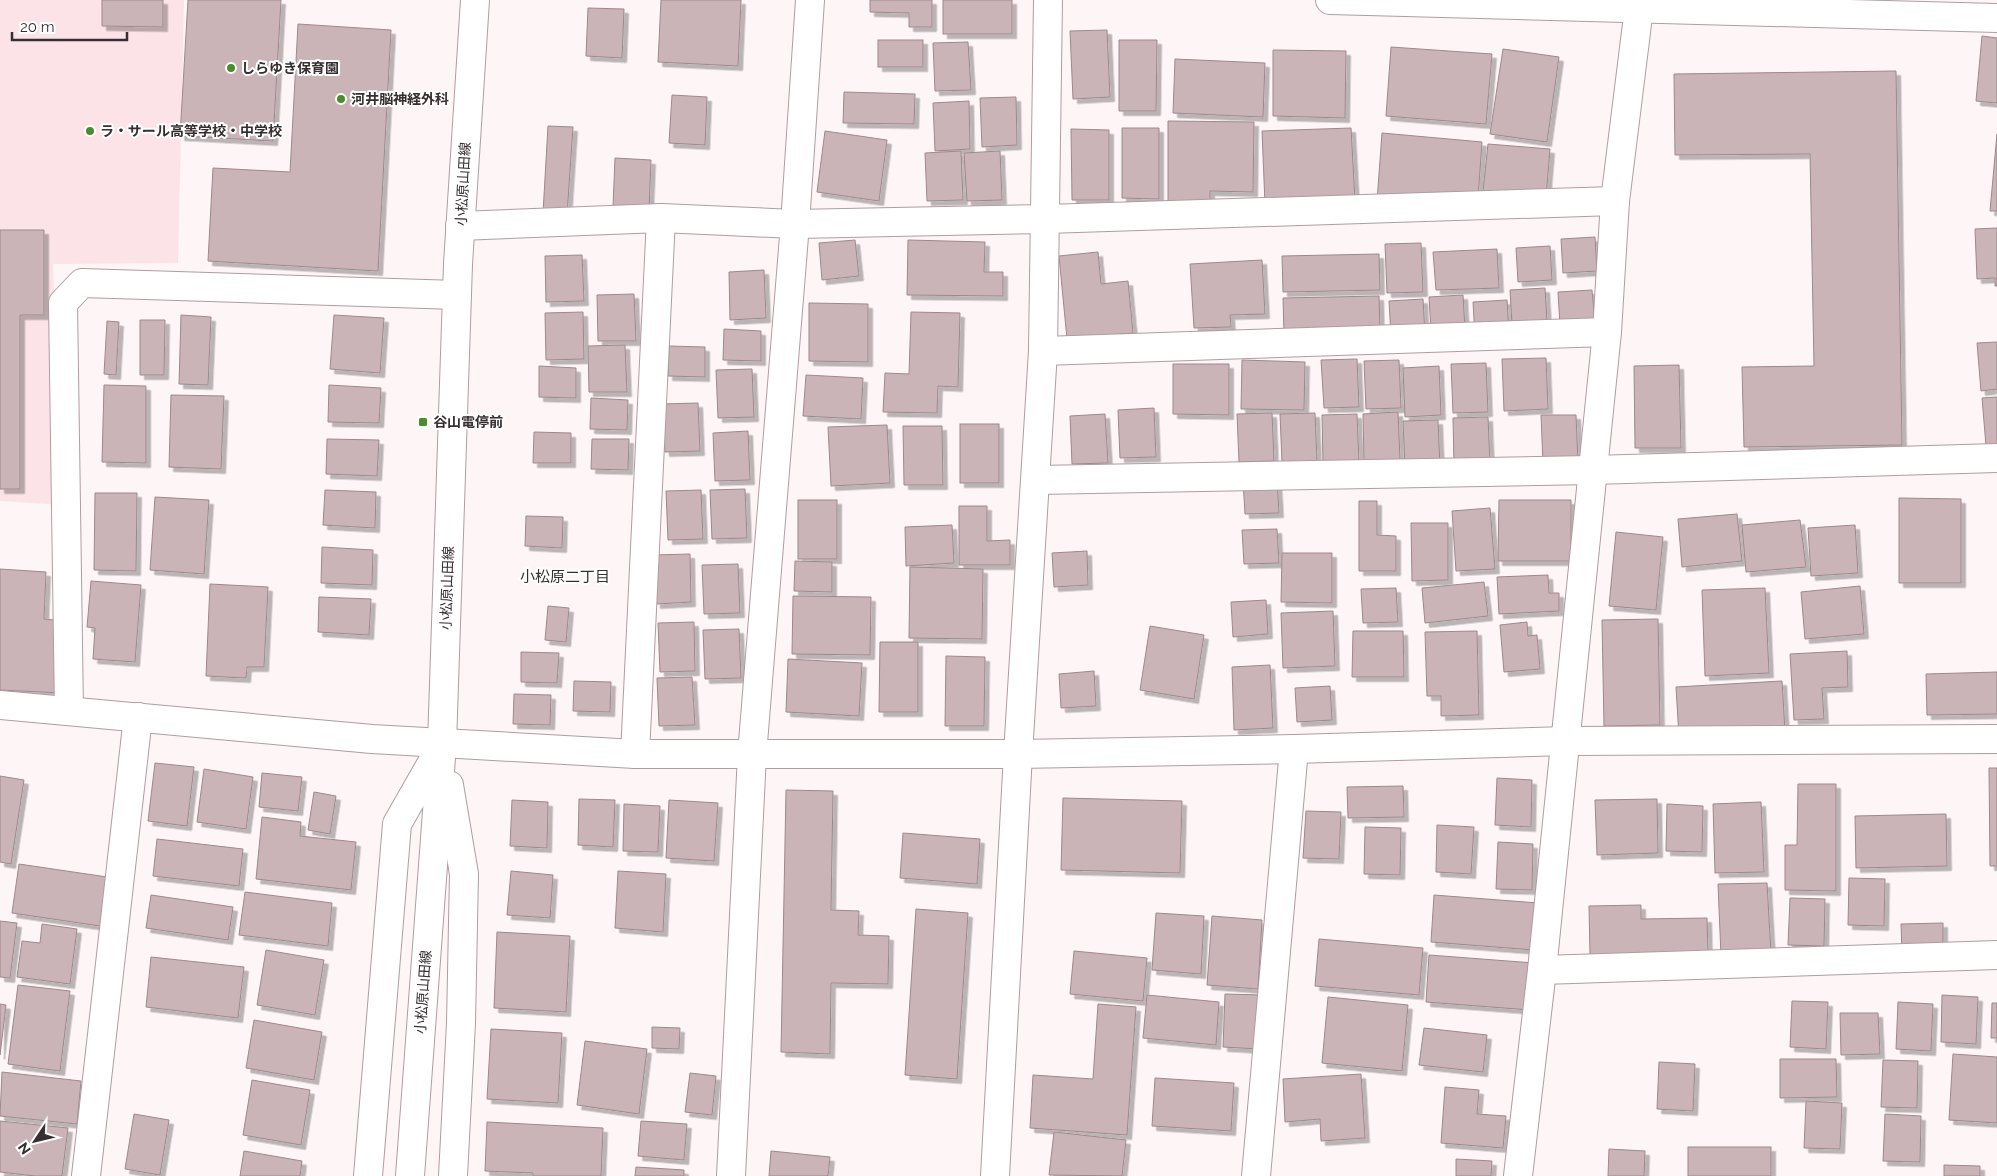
<svg xmlns="http://www.w3.org/2000/svg" width="1997" height="1176" viewBox="0 0 1997 1176" font-family="Raleway,'Noto Sans JP',sans-serif">
	<style>
		.built { fill: #fce3e8 }
		.building { fill: #cab4b8; stroke: #9d888c; filter: url(#shadow) }
		.lines { fill: none; stroke-linecap: round; stroke-linejoin: round }
		.street-casing { stroke: #b19ca0; stroke-width: 30 }
		.secondary-casing { stroke: #b19ca0; stroke-width: 30 }
		.street { stroke: #fff; stroke-width: 28 }
		.secondary { stroke: #fff; stroke-width: 28 }
		.poi-dot { fill: #4a8c2e; stroke: #fff; stroke-width: 2 }
		.labels { text-anchor: middle; dominant-baseline: central; stroke-width: 4; stroke-linejoin: round; paint-order: stroke }
		.poi-label { font-size: 14px; font-weight: bold; fill: #362e30; stroke: #fff; text-anchor: start }
		.street-label { font-size: 14px; fill: #362e30; stroke: #fff }
		.neighbourhood-label { font-size: 15px; fill: #362e30; stroke: #fff }
	</style>
	<defs>
		<filter id="shadow"><feDropShadow dx="4.5" dy="4.5" stdDeviation="0" flood-color="#0004"/></filter>
	</defs>
	<rect width="100%" height="100%" fill="#fef5f6"/>
	<polygon class="built" points="0,0 184,0 178,263 53,264 63,505 0,501"/>
	<g class="building">
		<polygon points="102,0 163,0 163,27 102,26"/>
		<polygon points="188,0 281,0 273,141 180,136"/>
		<polygon points="661,0 741,0 738,66 658,62"/>
		<polygon points="870,0 932,0 932,27 909,27 909,13 870,12"/>
		<rect x="943" y="0" width="69" height="34"/>
		<polygon points="588,8 624,9 622,58 586,56"/>
		<polygon points="298,24 391,30 378,271 208,261 213,168 290,172"/>
		<polygon points="1107,30 1110,97 1073,99 1070,31"/>
		<polygon points="1982,36 1997,38 1997,103 1976,101"/>
		<rect x="878" y="40" width="45" height="27"/>
		<polygon points="1119,40 1157,40 1156,111 1119,111"/>
		<polygon points="968,42 971,90 935,91 933,43"/>
		<polygon points="1391,47 1492,54 1486,124 1386,116"/>
		<polygon points="1503,49 1559,57 1547,142 1490,134"/>
		<polygon points="1273,50 1346,51 1345,118 1273,116"/>
		<polygon points="1175,59 1265,63 1263,117 1173,113"/>
		<polygon points="1896,71 1902,445 1744,447 1742,367 1814,366 1810,154 1675,155 1674,74"/>
		<polygon points="844,92 915,94 914,124 843,123"/>
		<polygon points="672,95 707,97 705,145 669,143"/>
		<polygon points="1016,97 1017,145 982,147 980,98"/>
		<polygon points="969,101 970,149 935,151 933,103"/>
		<polygon points="1168,121 1254,122 1253,192 1210,191 1210,204 1168,204"/>
		<polygon points="548,126 573,127 567,215 543,213"/>
		<polygon points="1122,128 1159,128 1159,199 1122,198"/>
		<polygon points="1351,128 1355,200 1265,204 1262,131"/>
		<polygon points="1071,129 1109,130 1109,200 1072,200"/>
		<polygon points="825,131 887,140 879,201 817,192"/>
		<polygon points="1382,133 1482,142 1478,198 1421,193 1420,205 1377,201"/>
		<polygon points="1997,134 1997,211 1990,211"/>
		<polygon points="1488,144 1550,149 1546,197 1483,191"/>
		<polygon points="961,151 963,200 927,201 925,153"/>
		<polygon points="1000,151 1002,200 967,201 964,153"/>
		<polygon points="615,158 651,160 649,209 613,207"/>
		<polygon points="1997,228 1997,286 1995,286 1995,278 1977,279 1975,229"/>
		<polygon points="0,230 44,230 44,315 20,315 20,489 0,489"/>
		<polygon points="1595,237 1597,271 1563,273 1561,239"/>
		<polygon points="855,240 859,276 822,280 819,243"/>
		<polygon points="908,240 985,242 984,272 1003,272 1003,296 907,295"/>
		<polygon points="1421,243 1423,292 1387,293 1385,244"/>
		<polygon points="1550,246 1552,280 1518,282 1516,248"/>
		<polygon points="1497,249 1499,288 1436,290 1433,252"/>
		<polygon points="1098,252 1101,284 1128,281 1133,333 1067,339 1059,256"/>
		<polygon points="1379,254 1380,290 1283,292 1282,256"/>
		<polygon points="582,255 584,301 546,302 545,256"/>
		<polygon points="1262,260 1265,314 1230,315 1231,327 1194,328 1190,264"/>
		<polygon points="764,270 766,318 730,320 729,272"/>
		<polygon points="1545,288 1547,322 1512,324 1510,290"/>
		<polygon points="1592,290 1595,324 1560,326 1558,292"/>
		<polygon points="634,294 636,341 598,341 597,295"/>
		<polygon points="1463,295 1465,329 1431,331 1429,297"/>
		<polygon points="1379,296 1380,332 1284,334 1283,298"/>
		<polygon points="1423,299 1425,334 1391,336 1389,301"/>
		<polygon points="1507,300 1509,334 1475,336 1473,302"/>
		<polygon points="809,303 868,304 868,362 809,361"/>
		<polygon points="583,312 584,359 546,360 545,313"/>
		<polygon points="911,312 960,313 958,387 938,386 937,413 883,412 885,373 909,374"/>
		<polygon points="181,315 211,317 208,385 179,384"/>
		<polygon points="334,315 384,318 380,373 330,369"/>
		<polygon points="140,320 165,320 164,375 140,375"/>
		<polygon points="107,321 119,322 116,375 104,374"/>
		<polygon points="724,329 761,331 761,361 723,360"/>
		<polygon points="1997,342 1997,389 1981,391 1977,343"/>
		<polygon points="625,345 627,392 589,392 588,346"/>
		<polygon points="669,346 705,347 705,377 668,376"/>
		<polygon points="1546,358 1548,409 1504,411 1502,359"/>
		<polygon points="1357,359 1359,407 1324,408 1321,360"/>
		<polygon points="1242,360 1305,362 1304,410 1241,409"/>
		<polygon points="1399,360 1401,408 1366,409 1364,361"/>
		<polygon points="1486,363 1488,412 1453,413 1451,364"/>
		<polygon points="1173,364 1229,364 1229,415 1173,414"/>
		<polygon points="1679,365 1681,448 1635,448 1634,366"/>
		<polygon points="539,366 576,368 576,398 539,397"/>
		<polygon points="1439,366 1441,415 1405,417 1403,368"/>
		<polygon points="752,369 754,417 718,418 716,370"/>
		<polygon points="806,375 863,378 861,419 803,416"/>
		<polygon points="104,385 146,386 146,463 102,462"/>
		<polygon points="329,385 381,388 379,423 328,422"/>
		<polygon points="171,395 224,396 221,469 169,467"/>
		<polygon points="1997,397 1997,445 1986,446 1982,398"/>
		<polygon points="591,398 628,400 627,430 590,429"/>
		<polygon points="698,403 700,451 665,452 662,404"/>
		<polygon points="1154,408 1156,457 1120,458 1118,410"/>
		<polygon points="1398,412 1400,460 1364,462 1363,414"/>
		<polygon points="1272,413 1274,461 1239,462 1237,414"/>
		<polygon points="1315,413 1317,461 1282,463 1280,414"/>
		<polygon points="1105,414 1108,463 1072,464 1070,416"/>
		<polygon points="1357,414 1359,463 1323,464 1322,415"/>
		<polygon points="1541,415 1576,415 1578,463 1543,464"/>
		<polygon points="1488,417 1490,465 1454,466 1453,418"/>
		<polygon points="1438,420 1440,468 1405,469 1403,421"/>
		<rect x="960" y="424" width="39" height="59"/>
		<polygon points="887,425 890,483 831,486 828,427"/>
		<polygon points="903,426 942,426 943,485 904,485"/>
		<polygon points="748,431 750,480 715,481 713,433"/>
		<polygon points="534,432 571,433 571,463 533,463"/>
		<polygon points="327,439 379,440 377,476 326,474"/>
		<polygon points="592,439 629,439 628,470 591,469"/>
		<polygon points="1277,479 1279,513 1245,514 1243,480"/>
		<polygon points="745,489 747,538 712,539 710,490"/>
		<polygon points="325,490 376,492 375,528 323,525"/>
		<polygon points="701,490 703,539 668,540 666,491"/>
		<polygon points="95,493 137,493 136,571 94,570"/>
		<polygon points="155,497 209,500 204,574 150,570"/>
		<polygon points="1899,498 1961,499 1961,583 1899,583"/>
		<rect x="798" y="500" width="39" height="59"/>
		<polygon points="1499,500 1571,500 1571,561 1498,561"/>
		<polygon points="1359,501 1377,501 1377,535 1396,536 1396,571 1359,571"/>
		<polygon points="959,506 987,506 987,541 1010,540 1010,565 959,565"/>
		<polygon points="1490,508 1495,569 1456,571 1452,511"/>
		<polygon points="1737,514 1742,561 1682,567 1678,519"/>
		<polygon points="526,516 563,517 562,548 525,546"/>
		<polygon points="1800,520 1806,567 1746,572 1742,525"/>
		<polygon points="1411,523 1448,523 1448,580 1412,581"/>
		<polygon points="952,525 954,563 906,566 905,527"/>
		<polygon points="1855,525 1858,573 1811,576 1808,528"/>
		<polygon points="1277,529 1279,563 1244,564 1242,530"/>
		<polygon points="1616,532 1663,537 1656,610 1609,606"/>
		<polygon points="322,547 373,550 372,585 321,583"/>
		<polygon points="1087,551 1088,585 1054,587 1052,553"/>
		<polygon points="1282,553 1332,553 1332,603 1281,602"/>
		<polygon points="690,554 691,602 656,604 654,555"/>
		<polygon points="795,561 832,562 832,592 794,591"/>
		<polygon points="738,564 740,613 704,614 702,565"/>
		<polygon points="910,567 983,569 982,639 909,638"/>
		<polygon points="0,569 46,572 44,619 66,621 62,693 0,690"/>
		<polygon points="1548,575 1549,593 1559,593 1559,611 1499,614 1497,577"/>
		<polygon points="91,581 141,585 135,662 93,659 95,628 87,627"/>
		<polygon points="1484,582 1488,616 1425,623 1422,588"/>
		<polygon points="210,584 268,587 264,667 247,667 246,678 206,676"/>
		<polygon points="1860,586 1864,634 1805,639 1801,592"/>
		<polygon points="1396,588 1398,622 1363,623 1361,589"/>
		<polygon points="1765,588 1769,673 1705,676 1702,590"/>
		<polygon points="793,596 871,597 870,655 792,654"/>
		<polygon points="319,597 371,599 369,635 318,632"/>
		<polygon points="1266,600 1268,634 1233,637 1231,602"/>
		<polygon points="548,606 569,608 566,642 545,640"/>
		<polygon points="1333,611 1335,666 1283,668 1281,613"/>
		<polygon points="1658,619 1660,725 1604,726 1602,620"/>
		<polygon points="694,622 695,671 660,672 658,623"/>
		<polygon points="1527,622 1528,636 1537,635 1540,669 1504,672 1500,625"/>
		<polygon points="1150,626 1204,635 1194,699 1140,690"/>
		<polygon points="739,629 741,678 705,679 703,630"/>
		<polygon points="1353,631 1403,631 1404,677 1352,677"/>
		<polygon points="1477,631 1479,715 1441,716 1441,696 1427,696 1425,632"/>
		<polygon points="880,642 918,642 918,712 879,712"/>
		<polygon points="1847,651 1848,687 1822,688 1824,719 1794,720 1790,654"/>
		<polygon points="521,652 559,653 557,683 521,682"/>
		<polygon points="946,656 985,657 984,726 945,726"/>
		<polygon points="788,659 862,663 859,716 786,712"/>
		<polygon points="1270,665 1273,728 1234,730 1232,667"/>
		<polygon points="1094,671 1096,706 1061,708 1059,674"/>
		<polygon points="1997,672 1997,714 1927,715 1926,674"/>
		<polygon points="692,677 695,725 659,726 657,678"/>
		<polygon points="574,681 611,682 610,712 573,711"/>
		<polygon points="1782,681 1785,731 1679,737 1676,687"/>
		<polygon points="1330,686 1332,720 1297,722 1295,688"/>
		<polygon points="514,694 551,695 550,725 513,724"/>
		<polygon points="155,763 194,767 187,826 148,821"/>
		<polygon points="1989,768 1997,768 1997,866 1990,866"/>
		<polygon points="204,769 253,777 246,829 197,822"/>
		<polygon points="262,773 302,777 298,811 259,807"/>
		<polygon points="0,776 24,780 11,864 0,862"/>
		<polygon points="1497,778 1532,780 1531,827 1495,825"/>
		<polygon points="1798,784 1836,784 1836,891 1785,890 1785,845 1797,845"/>
		<polygon points="1403,786 1404,817 1348,818 1347,787"/>
		<polygon points="786,790 833,791 831,910 859,911 858,935 889,936 888,984 831,983 830,1054 781,1052"/>
		<polygon points="314,792 336,796 330,834 308,830"/>
		<polygon points="1063,798 1182,801 1180,873 1061,870"/>
		<polygon points="579,799 615,800 613,847 578,845"/>
		<polygon points="1657,799 1658,853 1597,855 1595,800"/>
		<polygon points="512,800 548,802 547,848 510,846"/>
		<polygon points="669,800 718,803 714,861 666,858"/>
		<polygon points="1761,802 1764,872 1715,873 1713,804"/>
		<polygon points="624,804 660,806 658,852 623,851"/>
		<polygon points="1667,804 1703,806 1702,852 1666,851"/>
		<polygon points="1306,811 1341,812 1339,859 1303,858"/>
		<polygon points="1946,814 1947,866 1856,868 1855,816"/>
		<polygon points="262,817 301,822 300,836 356,842 351,890 256,879"/>
		<polygon points="1437,825 1474,827 1471,874 1436,872"/>
		<polygon points="1365,827 1401,828 1400,875 1364,874"/>
		<polygon points="903,833 980,839 977,884 900,878"/>
		<polygon points="157,839 243,849 239,886 153,876"/>
		<polygon points="1498,842 1533,844 1532,890 1496,889"/>
		<polygon points="19,864 114,878 107,927 12,913"/>
		<polygon points="511,871 553,875 550,918 507,915"/>
		<polygon points="618,871 666,874 663,932 615,928"/>
		<polygon points="1849,878 1885,879 1884,926 1848,925"/>
		<polygon points="1767,883 1771,954 1721,956 1718,884"/>
		<polygon points="245,892 332,903 328,946 239,935"/>
		<polygon points="151,895 233,907 228,940 146,928"/>
		<polygon points="1434,895 1538,903 1534,950 1431,942"/>
		<polygon points="1790,898 1825,899 1824,946 1788,945"/>
		<polygon points="1641,905 1641,919 1707,918 1708,954 1590,955 1589,906"/>
		<polygon points="916,909 968,913 957,1079 905,1075"/>
		<polygon points="1156,913 1204,916 1201,974 1152,970"/>
		<polygon points="1212,916 1262,920 1258,989 1207,985"/>
		<polygon points="0,921 17,923 10,978 0,977"/>
		<polygon points="1943,923 1943,953 1902,954 1901,924"/>
		<polygon points="42,924 77,929 70,984 17,977 22,941 40,943"/>
		<polygon points="497,932 570,936 566,1012 494,1008"/>
		<polygon points="1319,939 1423,948 1419,995 1315,986"/>
		<polygon points="266,950 324,960 315,1015 257,1005"/>
		<polygon points="1074,951 1147,958 1143,1001 1070,994"/>
		<polygon points="1429,955 1534,963 1530,1010 1426,1002"/>
		<polygon points="151,957 244,967 238,1018 146,1007"/>
		<polygon points="18,985 70,991 60,1071 8,1064"/>
		<polygon points="1225,994 1262,995 1259,1049 1223,1047"/>
		<polygon points="1147,995 1219,1002 1216,1045 1143,1038"/>
		<polygon points="1942,995 1978,997 1976,1044 1941,1042"/>
		<polygon points="1328,997 1408,1005 1402,1071 1322,1063"/>
		<polygon points="1792,1001 1828,1002 1826,1049 1790,1047"/>
		<polygon points="1898,1002 1933,1004 1931,1051 1896,1049"/>
		<polygon points="1992,1003 1997,1003 1997,1038 1991,1038"/>
		<polygon points="0,1004 6,1005 0,1055"/>
		<polygon points="1098,1004 1136,1007 1127,1135 1030,1128 1033,1075 1093,1079"/>
		<polygon points="1840,1013 1878,1013 1880,1054 1841,1055"/>
		<polygon points="254,1020 322,1032 314,1080 246,1068"/>
		<polygon points="652,1027 680,1028 679,1049 652,1048"/>
		<polygon points="1424,1028 1487,1035 1483,1072 1419,1065"/>
		<polygon points="491,1029 562,1033 558,1103 487,1099"/>
		<polygon points="585,1041 647,1049 639,1114 577,1105"/>
		<polygon points="1953,1054 1997,1057 1997,1123 1949,1120"/>
		<polygon points="1780,1059 1836,1059 1837,1097 1780,1098"/>
		<polygon points="1883,1060 1918,1061 1917,1108 1881,1107"/>
		<polygon points="1659,1062 1695,1064 1693,1111 1657,1109"/>
		<polygon points="2,1072 81,1081 77,1124 0,1116"/>
		<polygon points="690,1073 716,1076 712,1115 685,1112"/>
		<polygon points="1361,1074 1365,1138 1321,1141 1320,1119 1285,1122 1283,1079"/>
		<polygon points="1155,1078 1234,1083 1231,1131 1152,1126"/>
		<polygon points="252,1080 310,1090 301,1145 243,1135"/>
		<polygon points="1445,1087 1479,1090 1477,1114 1506,1116 1503,1148 1441,1143"/>
		<polygon points="1806,1101 1842,1103 1840,1149 1804,1148"/>
		<polygon points="134,1114 169,1120 160,1175 125,1169"/>
		<polygon points="1885,1114 1921,1116 1920,1162 1883,1161"/>
		<polygon points="0,1121 68,1128 62,1176 35,1176 0,1172"/>
		<polygon points="641,1121 687,1124 684,1160 638,1156"/>
		<polygon points="487,1122 603,1128 601,1176 533,1176 533,1173 485,1171"/>
		<polygon points="1054,1132 1126,1140 1122,1176 1049,1175"/>
		<rect x="1688" y="1147" width="83" height="29"/>
		<polygon points="1609,1149 1645,1151 1644,1176 1608,1176"/>
		<polygon points="244,1151 302,1161 300,1176 240,1176"/>
		<polygon points="771,1151 830,1157 828,1176 769,1176"/>
		<polygon points="1456,1159 1492,1161 1491,1176 1456,1176"/>
		<polygon points="1944,1165 1980,1166 1980,1176 1944,1176"/>
		<polygon points="636,1167 684,1170 684,1176 635,1176"/>
	</g>
	<g class="lines">
		<defs>
			<g id="street">
				<polyline points="1330,0 1997,18"/>
				<polyline points="460,226 661,218 795,224 1046,219 1615,201"/>
				<polyline points="1043,351 1607,332"/>
				<polyline points="1036,480 1593,470 1997,458"/>
				<polyline points="0,705 372,739 635,754 1018,754 1294,749 1566,741 1997,739"/>
				<polyline points="69,711 63,303 82,283 457,295"/>
				<polyline points="635,754 661,218"/>
				<polyline points="1542,970 1997,955"/>
				<polyline points="86,1176 138,717"/>
				<polyline points="731,1176 752,755 795,224 810,0"/>
				<polyline points="995,1176 1018,754 1043,351 1048,0"/>
				<polyline points="1256,1176 1294,749"/>
				<polyline points="1518,1176 1542,970 1607,332 1615,201 1640,0"/>
			</g>
			<g id="secondary">
				<polyline points="449,785 464,874 461,1023 453,1176"/>
				<polyline points="368,1176 397,824 438,752"/>
				<polyline points="410,1176 442,744 458,264 475,0"/>
			</g>
		</defs>
		<use href="#street" class="street-casing"/>
		<use href="#secondary" class="secondary-casing"/>
		<use href="#street" class="street"/>
		<use href="#secondary" class="secondary"/>
	</g>
	<g class="poi-dot">
		<circle cx="231" cy="68" r="5"/>
		<circle cx="341" cy="99" r="5"/>
		<circle cx="90" cy="131" r="5"/>
		<rect x="418" y="417" width="10" height="10" rx="2.5"/>
	</g>
	<g class="labels">
		<g class="poi-label">
			<text x="241" y="68">しらゆき保育園</text>
			<text x="351" y="99">河井脳神経外科</text>
			<text x="100" y="131">ラ・サール高等学校・中学校</text>
			<text x="433" y="422">谷山電停前</text>
		</g>
		<g class="street-label">
			<text transform="translate(463 184) rotate(-87)">小松原山田線</text>
			<text transform="translate(447 588) rotate(-88)">小松原山田線</text>
			<text transform="translate(423 992) rotate(-86)">小松原山田線</text>
		</g>
		<g class="neighbourhood-label">
			<text x="565" y="577">小松原二丁目</text>
		</g>
	</g>
	<g transform="translate(35 1141) rotate(235)" stroke="#ffffff" stroke-width="4" paint-order="stroke">
	<path d="M0-4L9 19L0 12L-9 19Z" fill="#362e30"/>
	<text y="-8" font-size="14" font-weight="bold" text-anchor="middle" fill="#362e30">N</text>
	</g>
	<path d="M12 32v8h115v-8" fill="none" stroke="#362e30" stroke-width="2.5"/>
	<text x="20" y="32" font-size="15" fill="#362e30" stroke="#ffffff" stroke-width="4" paint-order="stroke">20 m</text>
</svg>
